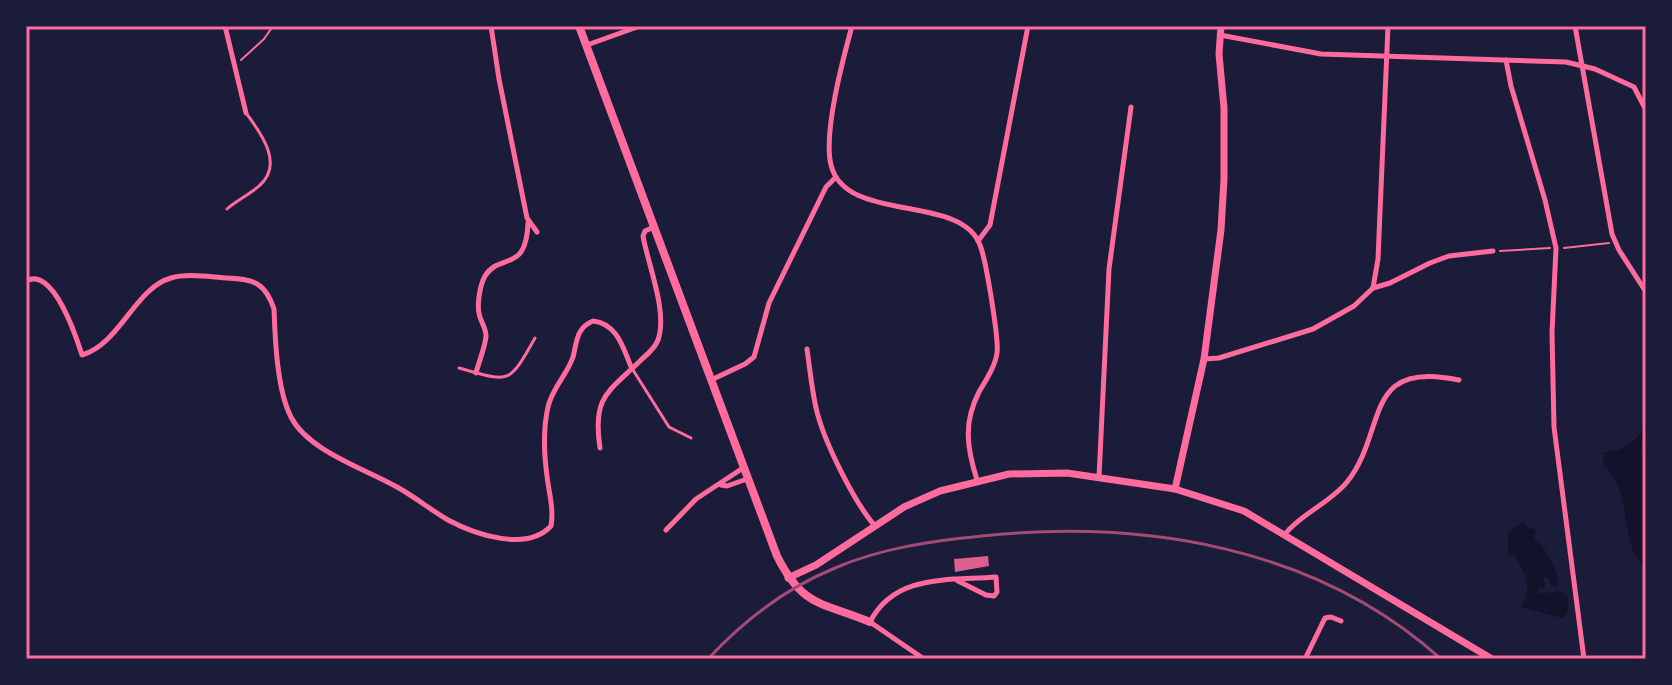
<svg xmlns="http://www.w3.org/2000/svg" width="1672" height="685" viewBox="0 0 1672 685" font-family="'Source Sans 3',sans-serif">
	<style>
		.water { fill: #12122b }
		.building { fill: #dd5f8e }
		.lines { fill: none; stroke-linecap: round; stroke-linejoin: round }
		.path { stroke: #ff6b9d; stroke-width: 2 }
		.service { stroke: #ff6b9d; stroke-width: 3 }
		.minor { stroke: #ff6b9d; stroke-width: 5 }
		.tertiary { stroke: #ff6b9d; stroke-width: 7 }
		.secondary { stroke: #ff6b9d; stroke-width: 8 }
		.rail { stroke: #a44b75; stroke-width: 3 }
		.neatline { fill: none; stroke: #ff6b9d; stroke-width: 3 }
	</style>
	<rect width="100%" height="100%" fill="#1b1b3a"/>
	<g class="water">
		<path d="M1642,429H1644L1640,452L1646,459V568C1616,542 1635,494 1604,465L1603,452C1618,452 1636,444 1642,429Z"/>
		<path d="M1523,522L1529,529L1534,528L1536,532L1534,538C1548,550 1556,568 1559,586L1555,587L1550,584L1548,577L1544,578L1545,588L1539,587L1538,594L1561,591L1568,597L1567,613L1562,618L1521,607C1533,590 1525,572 1515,556L1508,554V533Z"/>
	</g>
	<polygon class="building" points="988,556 989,566 955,572 954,559"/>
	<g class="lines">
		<g class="path">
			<polyline points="241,60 264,39 273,26"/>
			<polyline points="1564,248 1609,243"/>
			<polyline points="1500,251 1550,248"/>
		</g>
		<g class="service">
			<path d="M227,209C237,200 249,195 259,186C284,165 262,134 246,113"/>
			<path d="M459,368C510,382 508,386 535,338"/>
			<polyline points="633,370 669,427 691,438"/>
		</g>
		<g class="minor">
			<polyline points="225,26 246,113"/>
			<polyline points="491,26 499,79 527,218 537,232"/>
			<path d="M852,26C843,59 823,133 831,165C845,224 961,193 980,245C986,260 999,339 997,353C995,367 986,380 979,392C963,423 967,448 977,480"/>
			<polyline points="1575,26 1612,234 1619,250 1646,292"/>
			<polyline points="1220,35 1321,54 1566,62 1595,69 1634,87 1646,110"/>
			<polyline points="587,45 640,26"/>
			<polyline points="1506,60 1511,86 1545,200 1556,248 1552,333 1554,427 1584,659"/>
			<polyline points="978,241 990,225 1028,26"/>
			<path d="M26,281C53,266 76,336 82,355C120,344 135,288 171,278C187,273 210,277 227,278C253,279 265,282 274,309C275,339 277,390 291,417C308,451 366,469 397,487C415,497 431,510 448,520C476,535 527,552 551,526C554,509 549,493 547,476C544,454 543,429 548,407C552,388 567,375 573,357C577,342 576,328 593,321C618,324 623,348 632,369"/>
			<polyline points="1373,288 1378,259 1388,26"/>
			<path d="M807,349C810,370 812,392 817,412C825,443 854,502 875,526"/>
			<polyline points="1204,359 1219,358 1313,329 1354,306 1373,288 1390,283 1430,263 1449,256 1493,251"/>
			<path d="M476,373C479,361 485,348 486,336C486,327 480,321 479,313C477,303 480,285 485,276C500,252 526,274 528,223"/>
			<polyline points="711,380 745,364 754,357 769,303 826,187 836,177"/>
			<path d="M600,448C592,395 609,392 642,359C648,354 655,348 658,340C668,312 648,265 643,236L645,231L654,227"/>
			<polyline points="1099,477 1109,269 1131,107"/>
			<polyline points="721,485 727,486 747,479"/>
			<polyline points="666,530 696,499 743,468"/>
			<path d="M1285,534C1302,513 1330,503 1347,482C1388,431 1361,359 1459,380"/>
			<path d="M924,659L870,622C895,573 950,581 996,577L997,592L994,596L986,595L958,581"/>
			<polyline points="1179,659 1250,659"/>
			<polyline points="1305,659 1325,618 1331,617 1341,621"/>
		</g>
		<g class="tertiary">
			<polyline points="1175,489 1204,359 1221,230 1224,179 1224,108 1219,54 1221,26"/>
			<polyline points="788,578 816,565 904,507 940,491 1009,474 1067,473 1175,489 1244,511 1492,659"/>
		</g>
		<path class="secondary" d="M579,26L777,556C803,608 822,602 870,622"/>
		<path class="rail" d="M708,659C744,620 786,588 835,568C881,548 932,541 982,536C1144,519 1317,547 1441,659"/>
	</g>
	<rect width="1672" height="685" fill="none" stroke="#1b1b3a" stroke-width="56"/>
	<rect x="28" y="28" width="1616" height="629" class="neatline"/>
</svg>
